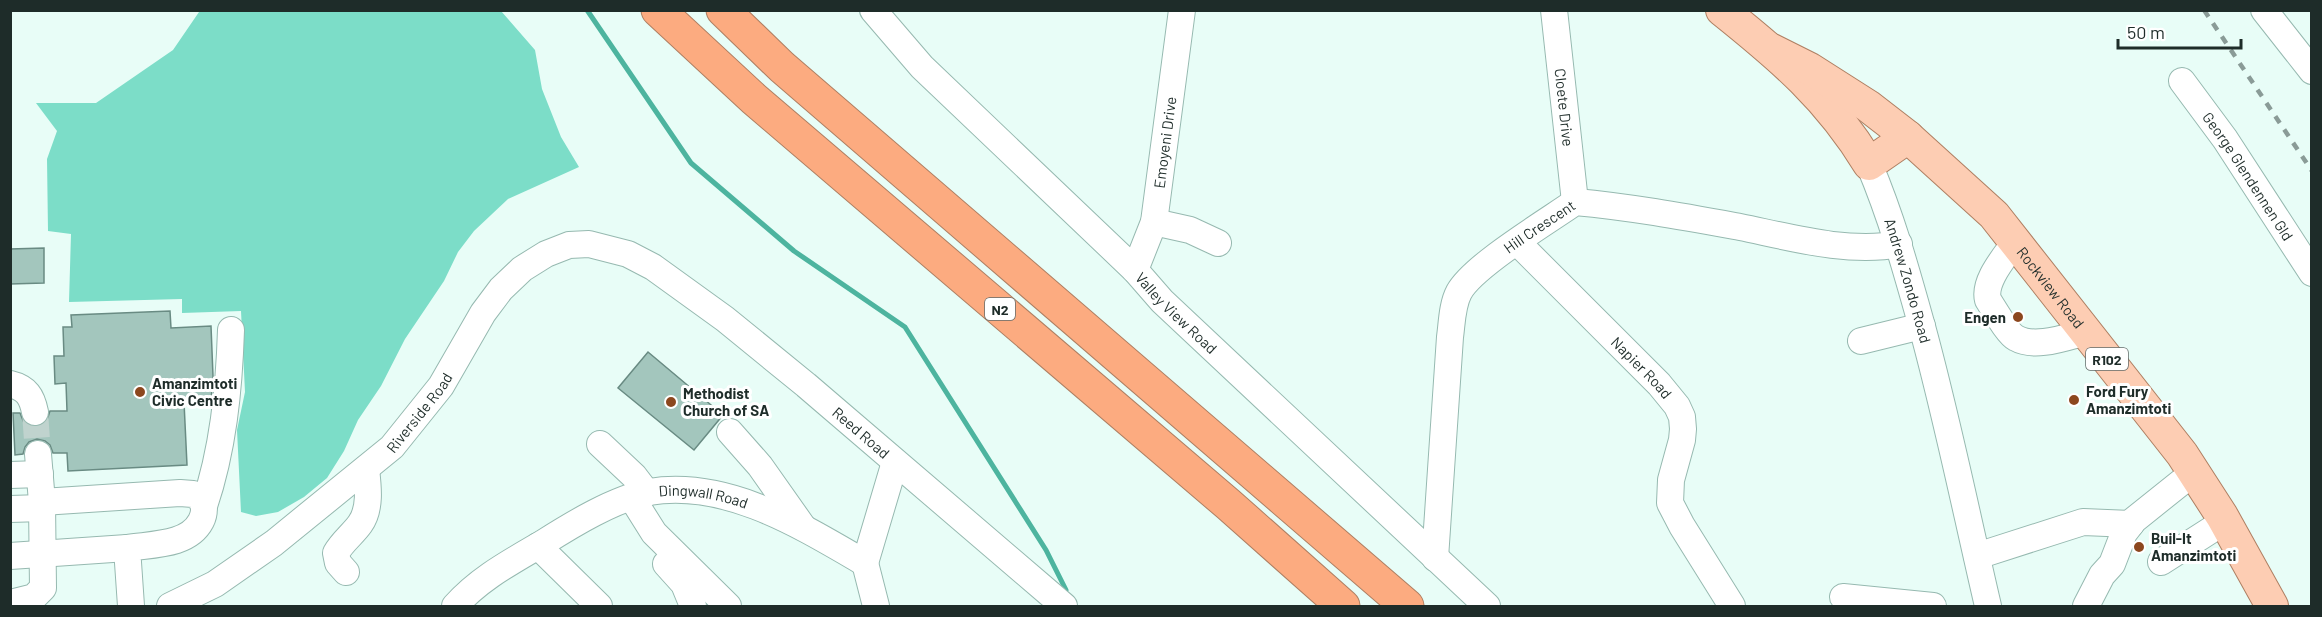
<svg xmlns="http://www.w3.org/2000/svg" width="2322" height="617" viewBox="0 0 2322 617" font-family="Barlow,sans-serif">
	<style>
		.green { fill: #7cddc8 }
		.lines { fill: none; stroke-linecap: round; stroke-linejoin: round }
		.stream { stroke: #4db49f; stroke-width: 5 }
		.building { fill: #a3c6bd; stroke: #698b83; stroke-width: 1.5 }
		.minor-tunnel { stroke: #c0d3ce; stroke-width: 26; stroke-dasharray: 26 13; stroke-linecap: butt }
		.minor-casing { stroke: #96b9b0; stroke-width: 28 }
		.major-casing { stroke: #ae7f62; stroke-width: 34 }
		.highway-casing { stroke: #ae7f62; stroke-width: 35 }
		.minor { stroke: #fff; stroke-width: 26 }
		.major { stroke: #fdcdb3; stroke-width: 32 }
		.highway { stroke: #fcab80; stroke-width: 33 }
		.rail { stroke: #8a9b97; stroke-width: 4.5; stroke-dasharray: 8 8; stroke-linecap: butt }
		.poi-dot { fill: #8c471e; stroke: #fff; stroke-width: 2 }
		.labels { text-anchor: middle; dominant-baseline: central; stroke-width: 6; stroke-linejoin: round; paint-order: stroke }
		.shield { fill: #fff; stroke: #626b69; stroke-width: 1.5 }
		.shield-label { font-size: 14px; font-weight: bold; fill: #1e2c29 }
		.street-label { font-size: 15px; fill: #1e2c29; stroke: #fff }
		.poi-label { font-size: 15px; font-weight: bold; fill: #1e2c29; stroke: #fff; text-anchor: start }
	</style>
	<rect width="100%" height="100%" fill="#e8fdf7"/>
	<polygon class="green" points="207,10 501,11 535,50 542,89 561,137 579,167 508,199 474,231 458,252 444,281 405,339 381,386 358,420 344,451 327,478 304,497 278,512 256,516 241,512 237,430 245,392 241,311 182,313 182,299 69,302 71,234 48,231 47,159 57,131 36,103 96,103 173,50 199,12"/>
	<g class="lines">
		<polyline class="stream" points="587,10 691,163 794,251 905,327 1046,550 1066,590"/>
	</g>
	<g class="building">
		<polygon points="44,248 44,283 10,284 10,249"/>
		<polygon points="170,311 171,328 211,326 213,376 211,401 184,402 187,465 68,471 67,453 53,453 50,445 45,441 37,439 29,442 25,447 23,454 15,455 13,413 20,413 24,423 31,426 38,427 46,423 50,411 67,411 66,383 55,384 54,356 64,356 63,327 72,327 71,315"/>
		<polygon points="648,352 723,415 694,450 618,388"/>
	</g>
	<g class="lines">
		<polyline class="minor-tunnel" points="35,412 38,454"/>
		<defs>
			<g id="minor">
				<path id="s1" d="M873,10L922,67L1135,270L1162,301L1487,606"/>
				<path id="s2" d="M1554,10L1575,202"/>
				<polyline points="2264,10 2312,71"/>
				<path id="s3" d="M2182,81L2225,139L2312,273"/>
				<path id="s4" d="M1869,164C1891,216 1906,269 1921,323C1947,417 1966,512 1988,606"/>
				<polyline points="1154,222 1190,230 1218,243"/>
				<path id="s5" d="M1517,242L1659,384L1677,406L1682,417L1683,429L1682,440L1671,480L1670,503L1682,526L1732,606"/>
				<path d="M2015,242C2005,257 1983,281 1988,300C1994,309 2008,334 2016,338C2035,349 2066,337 2086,332"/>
				<path id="s6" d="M1135,270L1154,222L1182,10"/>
				<polyline points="1861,341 1922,326"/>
				<path d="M10,384C27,388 32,397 35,412"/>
				<polyline points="730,432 760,466 803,527"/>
				<polyline points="600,444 634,476 647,493"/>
				<path d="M38,454L42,502L180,493L193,494L201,499C205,507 205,513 201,521C188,546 151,544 127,548L131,606"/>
				<polyline points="10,475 40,474"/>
				<polyline points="632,498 654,533 728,606"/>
				<path d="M204,506C223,450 229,390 231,330"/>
				<polyline points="10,509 42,508"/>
				<polyline points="538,546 599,606"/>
				<polyline points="10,556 127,548"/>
				<polyline points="1977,556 2083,522 2131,524"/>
				<path id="s7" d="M1435,558L1450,337C1452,323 1452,305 1459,292C1473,266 1548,221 1575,202C1631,207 1685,217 1740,227C1789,237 1849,254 1899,244"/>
				<polyline points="2161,562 2225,521"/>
				<polyline points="865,563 876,606"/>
				<polyline points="666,564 684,584 693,606"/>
				<path d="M346,572L338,563L336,553C342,542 353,534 360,524C371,509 368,486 366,469"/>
				<polyline points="1843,597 1933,606"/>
				<polyline points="10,603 34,597 43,588 42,502"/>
				<path id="s8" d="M170,606L215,584L274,543L392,447L441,386L483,313L501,289L522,269L546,254L569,245L589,244L628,254L653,267L725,319L806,385L1064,606"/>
				<path id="s9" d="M455,606C480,578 511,562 543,543C573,524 614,499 649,492C727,479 801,526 865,563L895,462"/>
				<polyline points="2086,606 2102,575 2112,564 2124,533 2134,520 2194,472"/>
			</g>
			<g id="major">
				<path d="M1722,10C1782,58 1829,98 1869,164L1908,137"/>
				<path id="s10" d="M1772,50L1810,69L1868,106L1908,137L1994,215L2182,454L2222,516L2272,606"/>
			</g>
			<g id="highway">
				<polyline points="658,10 754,99 1228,504 1343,606"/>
				<polyline points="723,10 782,67 1407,606"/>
			</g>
		</defs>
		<use href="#minor" class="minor-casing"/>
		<use href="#major" class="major-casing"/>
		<use href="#highway" class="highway-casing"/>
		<use href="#minor" class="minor"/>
		<use href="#major" class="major"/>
		<use href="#highway" class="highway"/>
		<polyline class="rail" points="2204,10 2312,171"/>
	</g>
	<g class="poi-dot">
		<circle cx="2018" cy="317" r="6"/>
		<circle cx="140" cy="392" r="6"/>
		<circle cx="2074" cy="400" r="6"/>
		<circle cx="671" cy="402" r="6"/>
		<circle cx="2139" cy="547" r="6"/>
	</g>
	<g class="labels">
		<g class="shield">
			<rect x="985" y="298" width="30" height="22" rx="4.5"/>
			<rect x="2086" y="348" width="42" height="22" rx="4.5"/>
		</g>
		<g class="shield-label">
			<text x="1000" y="309">N2</text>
			<text x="2107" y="359">R102</text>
		</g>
		<g class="street-label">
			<text stroke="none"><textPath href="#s2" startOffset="98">Cloete Drive</textPath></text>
			<text stroke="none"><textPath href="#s6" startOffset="132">Emoyeni Drive</textPath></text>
			<text stroke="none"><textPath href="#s3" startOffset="116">George Glendennen Gld</textPath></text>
			<text stroke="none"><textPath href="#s7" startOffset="372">Hill Crescent</textPath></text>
			<text stroke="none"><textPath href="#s4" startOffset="123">Andrew Zondo Road</textPath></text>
			<text stroke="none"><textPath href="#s10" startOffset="370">Rockview Road</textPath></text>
			<text stroke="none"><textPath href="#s1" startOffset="429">Valley View Road</textPath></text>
			<text stroke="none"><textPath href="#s5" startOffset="177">Napier Road</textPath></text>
			<text stroke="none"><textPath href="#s8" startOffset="318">Riverside Road</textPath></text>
			<text stroke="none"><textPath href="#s8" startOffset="903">Reed Road</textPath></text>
			<text stroke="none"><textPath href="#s9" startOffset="282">Dingwall Road</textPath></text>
		</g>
		<g class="poi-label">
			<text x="2006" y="317" text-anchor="end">Engen</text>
			<text x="152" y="383">Amanzimtoti<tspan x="152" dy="17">Civic Centre</tspan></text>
			<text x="2086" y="391">Ford Fury<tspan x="2086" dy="17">Amanzimtoti</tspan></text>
			<text x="683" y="393">Methodist<tspan x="683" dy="17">Church of SA</tspan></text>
			<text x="2151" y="538">Buil-It<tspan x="2151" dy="17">Amanzimtoti</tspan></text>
		</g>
	</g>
	<rect width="2322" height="617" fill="none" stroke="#1e2c29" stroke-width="24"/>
	<path d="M2118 39v9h123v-9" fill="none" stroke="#1e2c29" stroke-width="3"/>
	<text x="2127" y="39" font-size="18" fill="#1e2c29" stroke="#ffffff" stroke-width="4.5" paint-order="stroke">50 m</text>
</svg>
